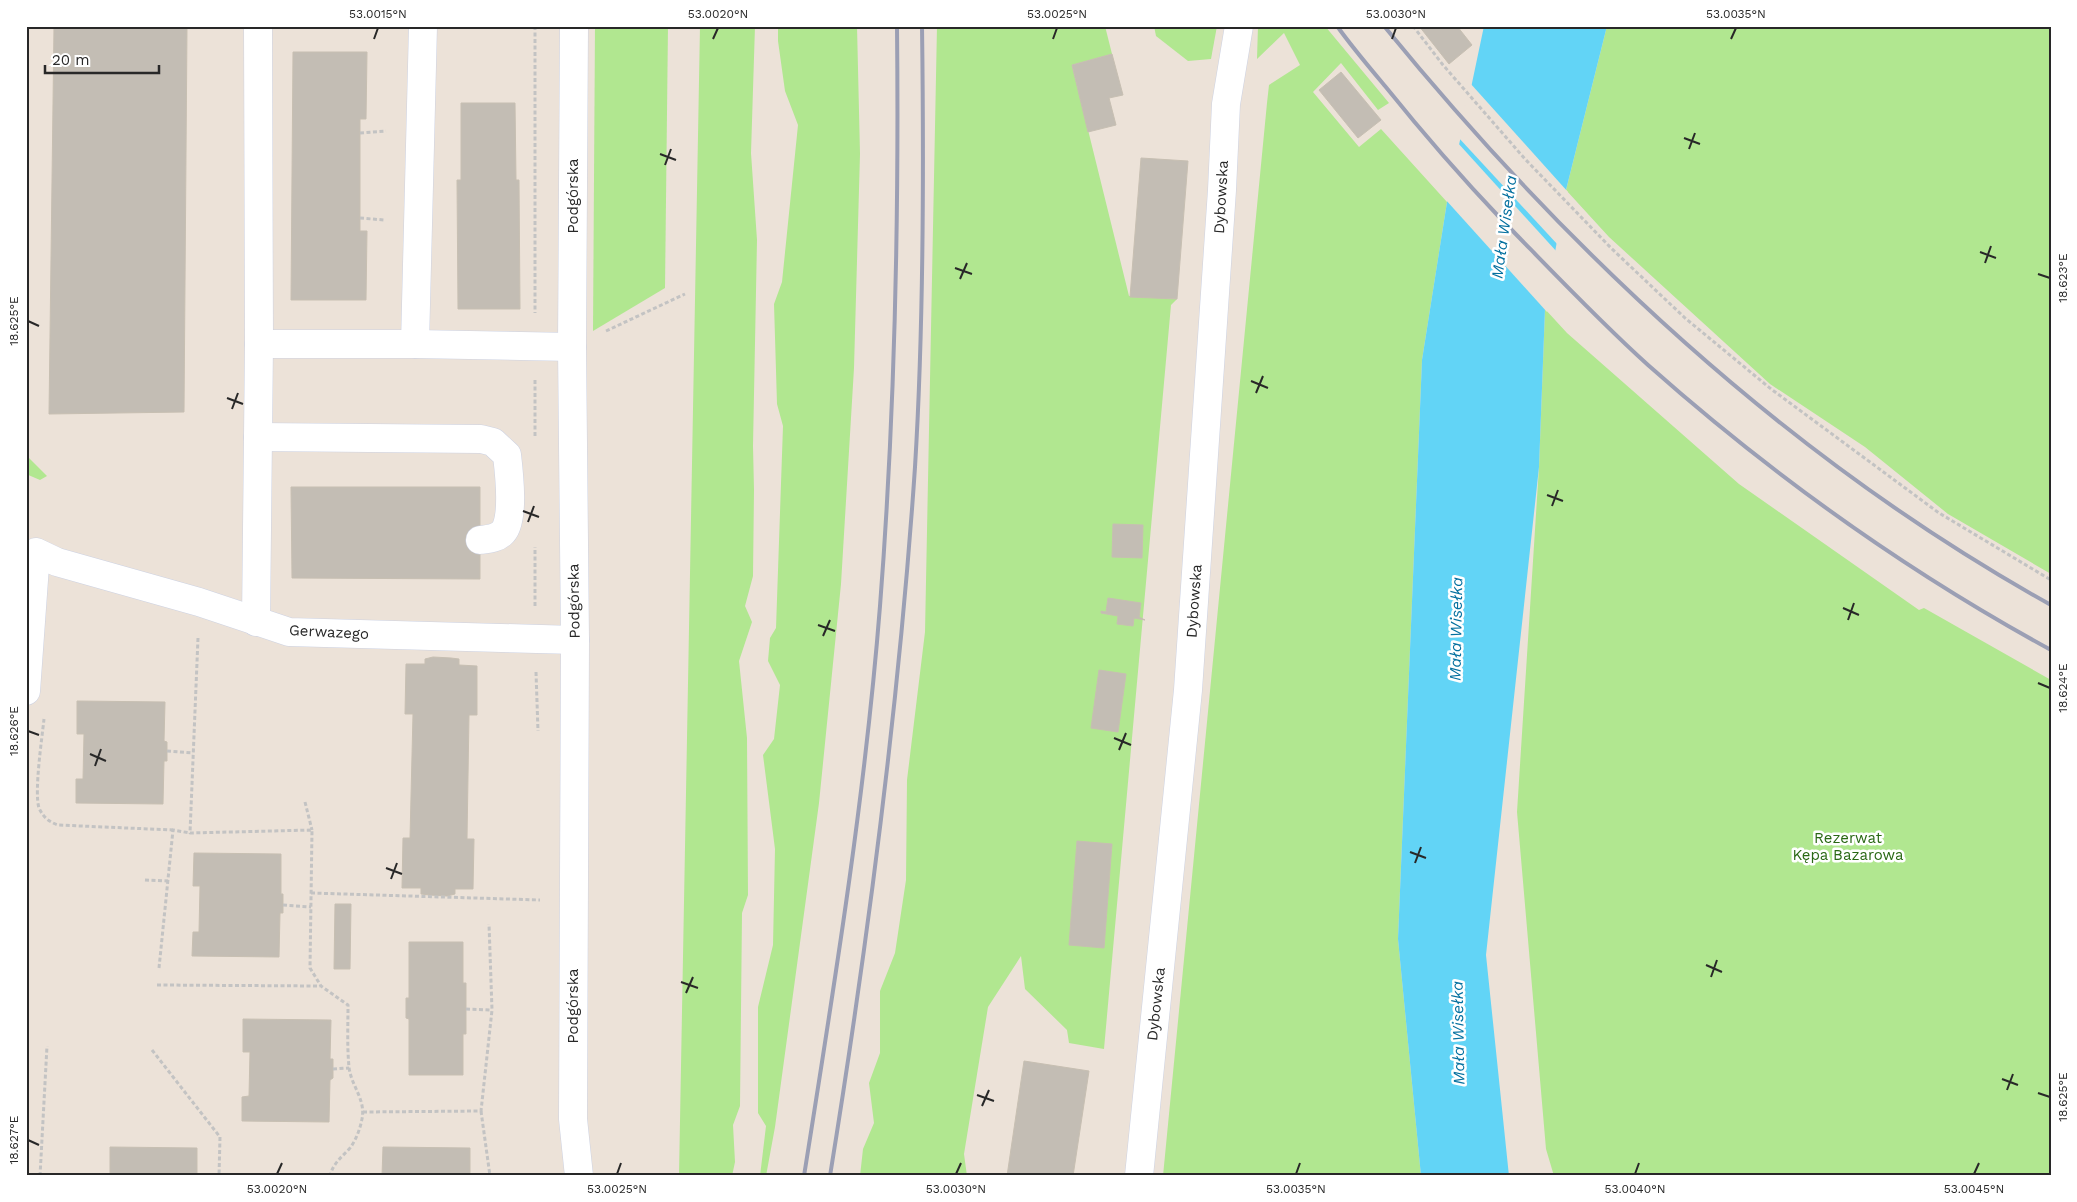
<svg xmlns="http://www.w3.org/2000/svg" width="2077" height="1202" viewBox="0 0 2077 1202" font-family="'Work Sans',sans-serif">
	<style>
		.green { fill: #b1e790 }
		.water { fill: #62d4f6 }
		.pier { fill: #ece2d8 }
		.building { fill: #c3bdb4; stroke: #c7bfb2 }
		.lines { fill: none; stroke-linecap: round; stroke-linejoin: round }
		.minor-casing { stroke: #cdd2e2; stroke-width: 29 }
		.path { stroke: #c3c3c3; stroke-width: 3; stroke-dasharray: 4 2.5; stroke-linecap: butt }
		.minor { stroke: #fff; stroke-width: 28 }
		.rail { stroke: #9b9fb4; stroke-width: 4 }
		.ticks { fill: none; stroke: #282828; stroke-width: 2 }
		.labels { text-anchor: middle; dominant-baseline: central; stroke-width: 5; stroke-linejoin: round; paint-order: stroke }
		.street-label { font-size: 15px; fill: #282828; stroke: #fff }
		.park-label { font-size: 15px; fill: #296814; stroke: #fff }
		.water-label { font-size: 16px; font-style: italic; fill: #04709f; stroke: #fff }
		.neatline { fill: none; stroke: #282828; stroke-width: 2 }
		.ticks-label { font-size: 12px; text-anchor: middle; fill: #282828 }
	</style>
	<rect width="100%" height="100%" fill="#ece2d8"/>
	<g class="green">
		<polygon points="595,26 668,26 665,288 593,331"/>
		<polygon points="700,26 755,26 751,153 757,240 753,446 754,490 753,576 745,606 752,622 739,661 747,738 748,895 742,913 740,1106 733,1125 735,1162 732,1176 679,1176"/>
		<polygon points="778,26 857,26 860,154 854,368 841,584 819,803 775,1127 766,1176 760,1176 766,1126 758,1113 758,1007 773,945 775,849 763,755 774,739 780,685 768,661 770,638 776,628 783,426 777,404 774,304 782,282 798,125 785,91 778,41"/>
		<polygon points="937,26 1105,26 1112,54 1072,65 1129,296 1177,299 1171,305 1104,1049 1069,1043 1067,1030 1025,989 1021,956 988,1007 964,1154 967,1176 860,1176 863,1149 874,1123 869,1083 880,1053 880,991 895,953 906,880 907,780 925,632"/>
		<polygon points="1154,26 1217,26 1211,59 1188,61 1156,36"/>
		<polygon points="1258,26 1325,26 1389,103 1378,110 1341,63 1313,92 1359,147 1381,129 1447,202 1422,360 1398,939 1421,1176 1163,1176 1267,103 1269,85 1300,65 1284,33 1257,59"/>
		<polygon points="1607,26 2051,26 2051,574 1948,514 1865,447 1770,384 1609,237 1566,190"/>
		<polygon points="1545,309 1567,333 1739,484 1919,610 1924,608 2051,680 2051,1176 1554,1176 1546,1149 1517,812 1539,467"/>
		<polygon points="26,455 47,476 40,480 26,474"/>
	</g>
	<polygon class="water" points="1484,26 1607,26 1566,190 1545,309 1539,467 1486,955 1509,1176 1421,1176 1398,939 1422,360 1447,202"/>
	<g class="pier">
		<polygon points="1470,83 1568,192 1558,245 1458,137"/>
		<polygon points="1457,142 1557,252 1547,312 1445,199"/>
	</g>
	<g class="building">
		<polygon points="54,26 187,26 184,412 49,414"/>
		<polygon points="1419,26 1457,26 1472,45 1449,64"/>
		<polygon points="293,52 367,52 366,119 360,119 360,231 367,231 366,300 291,300"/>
		<polygon points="1112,54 1123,95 1109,98 1116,125 1088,132 1072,65"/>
		<polygon points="1341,72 1381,120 1358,138 1319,90"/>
		<polygon points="461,103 515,103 516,180 519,180 520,309 458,309 457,180 461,180"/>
		<polygon points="1141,158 1188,161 1177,299 1130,297"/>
		<polygon points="291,487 480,487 480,579 292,578"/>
		<polygon points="1113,524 1143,525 1142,558 1112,557"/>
		<polygon points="1108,598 1141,603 1139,617 1145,620 1134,618 1133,626 1117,624 1118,616 1101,613 1101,611 1106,612"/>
		<polygon points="433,657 451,658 459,659 459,665 477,666 477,715 469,715 467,839 474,839 473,889 455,889 455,894 447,896 429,895 421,894 421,888 402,888 403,838 410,838 413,714 405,714 406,664 425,664 425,659"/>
		<polygon points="1099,670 1126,674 1118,732 1091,728"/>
		<polygon points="77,701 165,702 164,741 167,742 167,761 164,761 163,804 76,803 76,779 83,779 84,734 77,734"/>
		<polygon points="1077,841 1112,844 1104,948 1069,945"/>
		<polygon points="194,853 281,854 281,894 283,894 283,913 280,913 279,957 192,956 193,932 199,932 200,886 193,886"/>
		<polygon points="335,904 351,904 350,969 334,969"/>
		<polygon points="409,942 463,942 463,983 466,983 466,1034 463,1034 463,1075 409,1075 409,1019 406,1018 406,998 409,998"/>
		<polygon points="243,1019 331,1020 330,1059 333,1059 333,1078 330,1080 329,1122 242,1121 242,1097 249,1096 250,1052 243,1052"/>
		<polygon points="1024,1061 1089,1071 1073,1176 1007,1176"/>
		<polygon points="110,1147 197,1148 197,1176 110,1176"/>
		<polygon points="383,1147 470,1148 470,1176 382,1176"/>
	</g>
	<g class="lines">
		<defs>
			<g id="minor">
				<polyline points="574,26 572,347 575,640 573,1119 579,1176"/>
				<polyline points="259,344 415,344 423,26"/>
				<polyline points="415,344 572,347"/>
				<path d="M258,437L481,439L493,442L507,455C509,472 515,523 502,533C496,539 487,539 480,540"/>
				<polyline points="256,622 259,344 258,26"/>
				<polyline points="26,691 36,552 57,562 199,602 289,632 575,640"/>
				<polyline points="1139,1176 1188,690 1222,190 1226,104 1239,26"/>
			</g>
		</defs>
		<use href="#minor" class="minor-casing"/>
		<g class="path">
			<polyline points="535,26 535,313"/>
			<polyline points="1413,26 1443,65 1525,159 1611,248 1685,318 1771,389 1939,513 2051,580"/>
			<polyline points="360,133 386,131"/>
			<polyline points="360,218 384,220"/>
			<polyline points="606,331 685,294"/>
			<polyline points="535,436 535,379"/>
			<polyline points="535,606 535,547"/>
			<path d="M198,638L190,833L312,830L310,968L321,986L348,1005C348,1025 347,1047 349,1067C351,1086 366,1099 362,1119C360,1129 356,1140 350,1148C342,1157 333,1163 330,1176"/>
			<polyline points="536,672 538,731"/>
			<path d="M44,719C42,738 34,792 39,808C43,817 49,822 58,825L173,830"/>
			<polyline points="167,751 193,753"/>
			<polyline points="305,802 312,830"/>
			<polyline points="145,880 168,881"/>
			<polyline points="311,893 540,900"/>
			<polyline points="283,905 311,907"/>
			<polyline points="159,968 173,830 190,833"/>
			<polyline points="157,985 320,986"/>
			<polyline points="466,1009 492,1010"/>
			<polyline points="152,1050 220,1137 219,1176"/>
			<polyline points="333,1069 349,1068"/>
			<polyline points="481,1111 490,1176"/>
			<polyline points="363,1112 481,1111 492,1010 489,924"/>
			<polyline points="40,1176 47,1046"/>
		</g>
		<use href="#minor" class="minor"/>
		<g class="rail">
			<path d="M1337,26C1352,47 1369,67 1385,86C1422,132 1461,177 1502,220C1550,269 1597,319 1648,365C1772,475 1906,571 2051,650"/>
			<path d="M1384,26C1571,255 1792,461 2051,605"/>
			<path d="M804,1176C834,987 865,797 880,606C895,413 899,220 897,26"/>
			<path d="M830,1176C868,941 899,705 915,467C924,321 924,173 922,26"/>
		</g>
	</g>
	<path class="ticks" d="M374,39L378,28M713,39L718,28M1053,39L1057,28M1392,39L1396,28M1731,39L1736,28M1684,138L1700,144M1689,149L1695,133M660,154L676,160M665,165L671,149M1980,252L1996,258M1985,263L1991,246M955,268L972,274M2038,274L2050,278M960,279L967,263M28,321L39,326M1251,381L1268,388M1256,393L1263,376M227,398L243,404M232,409L238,393M1547,495L1563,501M1552,506L1558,490M523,511L539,517M528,522L534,506M1843,608L1859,615M1848,620L1854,603M818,625L835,631M823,636L830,620M2038,683L2050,688M28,731L39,735M1114,738L1131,745M1119,750L1126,733M90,754L106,761M95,766L101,749M1410,852L1426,858M1415,863L1421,847M386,868L402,874M391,879L397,863M1706,965L1722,972M1711,977L1717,960M681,982L698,988M686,993L693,977M2002,1079L2018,1085M2007,1090L2013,1074M2038,1093L2050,1097M977,1095L994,1101M982,1106L989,1090M28,1140L39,1145M277,1174L282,1163M617,1174L621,1163M956,1174L961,1163M1296,1174L1300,1163M1635,1174L1639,1163M1974,1174L1979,1163"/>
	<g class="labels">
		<g class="street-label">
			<text transform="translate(573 196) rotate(-90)">Podgórska</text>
			<text transform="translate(1221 197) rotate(-87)">Dybowska</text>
			<text transform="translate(574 601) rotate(-91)">Podgórska</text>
			<text transform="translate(1194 601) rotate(-86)">Dybowska</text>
			<text transform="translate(329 632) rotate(3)">Gerwazego</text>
			<text transform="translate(1156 1004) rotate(-84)">Dybowska</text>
			<text transform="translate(573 1006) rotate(-90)">Podgórska</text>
		</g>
		<g class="park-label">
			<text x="1848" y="838">Rezerwat<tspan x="1848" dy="17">Kępa Bazarowa</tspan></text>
		</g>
		<g class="water-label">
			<text transform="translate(1504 227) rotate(-82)">Mała Wisełka</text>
			<text transform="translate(1456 629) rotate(-89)">Mała Wisełka</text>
			<text transform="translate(1458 1033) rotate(-91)">Mała Wisełka</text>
		</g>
	</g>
	<rect width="2077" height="1202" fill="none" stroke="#ffffff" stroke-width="55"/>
	<path d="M45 65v8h114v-8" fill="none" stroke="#282828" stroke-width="2.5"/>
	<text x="52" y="65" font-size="15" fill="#282828" stroke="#ffffff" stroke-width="4" paint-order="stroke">20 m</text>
	<rect x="28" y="28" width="2022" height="1146" class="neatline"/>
	<g class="ticks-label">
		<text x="378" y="18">53.0015°N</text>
		<text x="718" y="18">53.0020°N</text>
		<text x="1057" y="18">53.0025°N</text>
		<text x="1396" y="18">53.0030°N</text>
		<text x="1736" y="18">53.0035°N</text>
		<text transform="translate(2063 278) rotate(-90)" y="4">18.623°E</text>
		<text transform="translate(14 321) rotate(-90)" y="4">18.625°E</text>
		<text transform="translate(2063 688) rotate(-90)" y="4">18.624°E</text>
		<text transform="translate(14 731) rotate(-90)" y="4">18.626°E</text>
		<text transform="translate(2063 1097) rotate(-90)" y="4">18.625°E</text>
		<text transform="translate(14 1140) rotate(-90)" y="4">18.627°E</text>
		<text x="277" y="1193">53.0020°N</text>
		<text x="617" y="1193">53.0025°N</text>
		<text x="956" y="1193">53.0030°N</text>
		<text x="1296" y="1193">53.0035°N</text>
		<text x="1635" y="1193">53.0040°N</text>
		<text x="1974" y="1193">53.0045°N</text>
	</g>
</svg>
